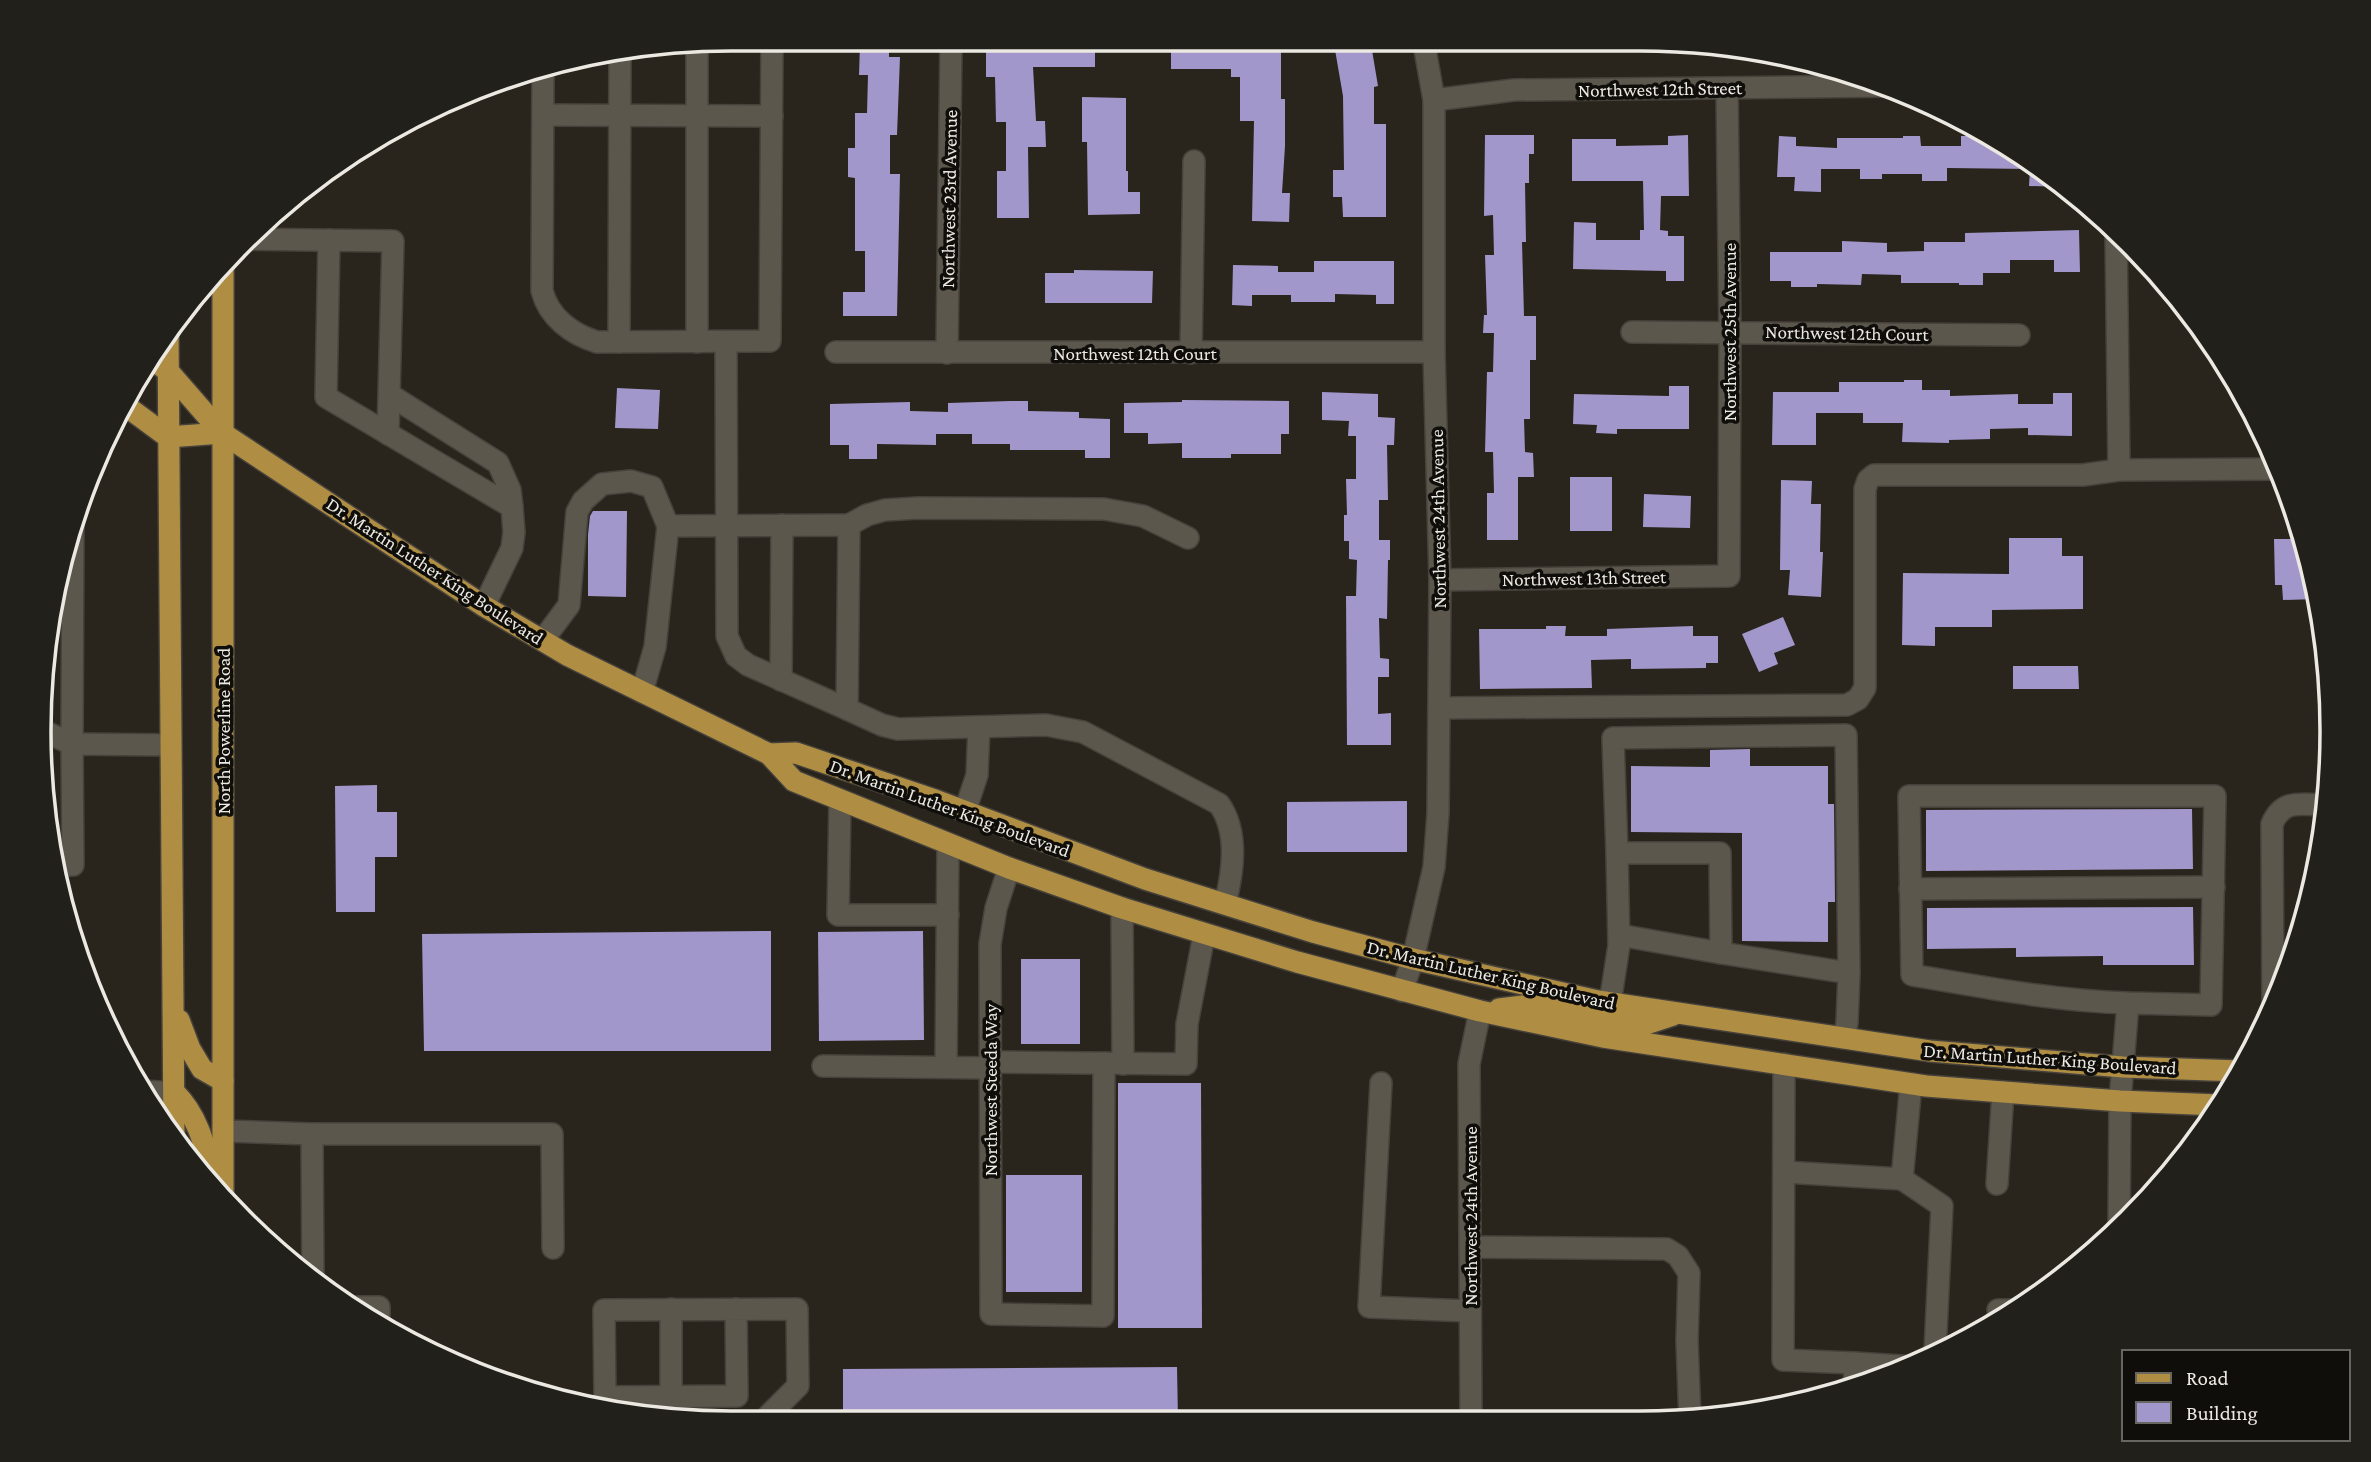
<svg xmlns="http://www.w3.org/2000/svg" width="2371" height="1462" viewBox="0 0 2371 1462" font-family="'Crimson Pro',serif">
	<style>
		.building { fill: #a197ca }
		.lines { fill: none; stroke-linecap: round; stroke-linejoin: round }
		.minor-casing { stroke: #46423b; stroke-width: 24 }
		.major-casing { stroke: #46423b; stroke-width: 24 }
		.minor { stroke: #5c574d; stroke-width: 21 }
		.major { stroke: #af8e44; stroke-width: 21 }
		.labels { text-anchor: middle; dominant-baseline: central; stroke-width: 7; stroke-linejoin: round; paint-order: stroke }
		.street-label { font-size: 19px; fill: #ece9e3; stroke: #100e0a }
		.rim { fill: none; stroke: #ece9e3; stroke-width: 3.5 }
	</style>
	<rect width="100%" height="100%" fill="#29241c"/>
	<g class="building">
		<polygon points="860,44 889,44 889,57 900,57 897,135 890,135 890,174 900,174 897,316 843,316 843,292 865,292 865,251 855,251 855,178 848,177 848,148 855,148 855,113 867,113 868,75 859,75"/>
		<polygon points="986,44 1095,44 1095,67 1033,67 1036,121 1045,121 1046,147 1028,147 1029,218 997,218 997,171 1006,171 1006,122 996,122 995,77 986,77"/>
		<polygon points="1171,44 1281,44 1281,99 1285,99 1285,146 1282,193 1290,193 1289,222 1252,221 1254,121 1240,121 1240,77 1231,77 1231,69 1171,69"/>
		<polygon points="1334,44 1371,44 1378,86 1374,87 1374,124 1386,124 1386,217 1343,217 1342,197 1333,197 1333,170 1344,170 1343,96"/>
		<polygon points="1082,97 1126,98 1126,171 1128,171 1128,192 1140,192 1140,214 1088,215 1087,142 1082,142"/>
		<polygon points="1485,135 1534,135 1534,154 1529,154 1529,183 1525,183 1526,242 1522,242 1524,316 1536,316 1536,360 1530,360 1530,419 1524,419 1525,452 1533,453 1534,477 1518,477 1518,540 1487,540 1487,493 1494,493 1493,452 1485,452 1487,372 1493,372 1494,333 1483,333 1484,315 1487,315 1485,255 1494,255 1493,215 1484,216"/>
		<polygon points="1688,135 1689,196 1661,196 1660,230 1668,231 1668,236 1684,236 1684,281 1666,281 1666,271 1573,269 1574,222 1596,223 1596,240 1640,240 1640,230 1644,230 1643,181 1572,181 1572,139 1616,139 1616,146 1668,145 1668,136"/>
		<polygon points="1779,136 1796,137 1796,146 1837,148 1837,138 1903,138 1903,136 1920,136 1921,146 1961,146 1961,136 1983,136 2061,181 2068,187 2029,186 2030,169 1947,168 1947,181 1922,181 1922,174 1882,174 1882,179 1860,179 1860,169 1821,169 1821,192 1794,191 1795,177 1777,177"/>
		<polygon points="2079,230 2080,272 2054,272 2054,260 2010,260 2010,273 1983,273 1983,285 1959,285 1959,283 1901,283 1901,275 1862,274 1861,285 1817,284 1817,287 1791,287 1791,281 1770,281 1770,252 1842,252 1842,241 1887,243 1887,252 1924,251 1924,242 1965,242 1965,233"/>
		<polygon points="1314,261 1394,261 1394,304 1376,304 1376,295 1335,294 1335,302 1291,302 1291,295 1252,295 1252,306 1232,305 1233,265 1278,266 1278,272 1314,272"/>
		<polygon points="1074,270 1153,271 1152,303 1045,303 1045,273 1074,273"/>
		<polygon points="1904,380 1922,380 1922,390 1950,390 1950,396 2018,394 2018,404 2053,404 2053,393 2072,393 2072,436 2028,435 2028,428 1990,429 1990,439 1949,440 1949,443 1902,442 1903,423 1863,423 1863,413 1816,413 1816,445 1772,445 1773,392 1839,392 1839,382 1904,382"/>
		<polygon points="1669,386 1689,386 1689,429 1617,429 1617,434 1596,433 1597,425 1573,424 1574,394 1669,396"/>
		<polygon points="617,388 660,390 658,429 615,428"/>
		<polygon points="1322,392 1378,394 1378,417 1395,418 1394,445 1387,445 1388,500 1379,500 1379,540 1390,540 1390,560 1388,560 1387,619 1379,618 1380,658 1389,659 1389,677 1378,677 1378,714 1391,713 1391,745 1347,745 1346,596 1356,596 1357,560 1349,559 1349,541 1344,541 1344,515 1347,515 1346,479 1356,479 1356,436 1348,436 1349,421 1322,420"/>
		<polygon points="1182,400 1289,401 1289,434 1281,434 1281,454 1231,454 1231,458 1182,458 1182,443 1148,444 1148,433 1124,433 1124,403 1182,402"/>
		<polygon points="1010,401 1028,401 1028,411 1079,412 1079,418 1110,419 1110,458 1085,458 1085,450 1010,450 1010,444 972,444 972,434 936,434 936,445 877,444 877,459 849,459 849,445 830,445 830,404 910,402 910,411 948,412 948,403"/>
		<rect x="1570" y="477" width="42" height="54"/>
		<polygon points="1781,480 1812,481 1811,504 1821,504 1820,552 1823,552 1821,597 1788,595 1790,570 1780,570"/>
		<polygon points="1644,494 1691,496 1690,528 1643,527"/>
		<polygon points="593,511 627,511 626,597 588,596 588,535 590,516"/>
		<polygon points="2009,538 2062,538 2062,556 2083,556 2083,609 1992,610 1992,627 1935,627 1935,646 1902,645 1903,573 2009,574"/>
		<polygon points="2274,539 2303,539 2317,599 2283,600 2282,585 2275,585"/>
		<polygon points="1783,617 1795,645 1774,653 1778,664 1759,672 1742,634"/>
		<polygon points="1546,626 1566,626 1565,636 1607,636 1607,629 1693,626 1693,636 1718,636 1718,663 1706,663 1706,668 1631,669 1631,659 1591,660 1592,688 1480,689 1479,629 1546,629"/>
		<polygon points="2013,666 2078,666 2079,689 2013,689"/>
		<polygon points="1750,749 1750,766 1828,766 1828,804 1834,804 1835,902 1828,902 1828,942 1742,941 1742,833 1631,832 1631,766 1710,767 1710,750"/>
		<polygon points="377,785 377,812 397,812 397,857 375,857 375,912 336,912 335,786"/>
		<polygon points="1407,801 1407,852 1287,852 1287,802"/>
		<polygon points="2192,809 2193,869 1926,871 1926,810"/>
		<polygon points="2193,907 2194,965 2103,965 2103,956 2016,957 2016,948 1927,949 1927,908"/>
		<polygon points="771,931 771,1051 424,1051 422,934"/>
		<polygon points="923,931 924,1040 819,1041 818,932"/>
		<rect x="1021" y="959" width="59" height="85"/>
		<polygon points="1118,1083 1201,1083 1202,1328 1118,1328"/>
		<rect x="1006" y="1175" width="76" height="117"/>
		<polygon points="1177,1367 1178,1420 843,1418 843,1369"/>
	</g>
	<g class="lines">
		<defs>
			<g id="minor">
				<polyline points="697,44 697,342"/>
				<path d="M543,67L542,291C549,317 571,334 597,342L770,341L772,44"/>
				<polyline points="1434,100 1514,90 1887,86"/>
				<polyline points="543,115 772,116"/>
				<polyline points="2116,232 2119,470"/>
				<polyline points="244,239 393,241 388,434"/>
				<polyline points="329,240 326,397 512,507 514,532 512,548 484,606"/>
				<polyline points="1632,332 2019,335"/>
				<polyline points="619,342 620,49"/>
				<polyline points="726,342 727,636 736,656 748,665 847,709"/>
				<polyline points="836,352 1434,352"/>
				<polyline points="947,353 951,44"/>
				<polyline points="1191,353 1194,161"/>
				<polyline points="390,395 498,463 510,490 512,507"/>
				<polyline points="849,525 867,515 885,510 918,508 1104,509 1143,516 1188,538"/>
				<polyline points="1440,580 1729,576 1730,332 1727,88"/>
				<polyline points="543,640 569,605 577,512 583,501 602,484 631,481 652,487 668,526"/>
				<polyline points="781,680 782,525"/>
				<path d="M642,692L655,647L668,526L849,525L847,709L882,725L898,729L1046,725L1083,732L1219,804C1239,832 1233,872 1225,904"/>
				<polyline points="1439,708 1847,705 1858,699 1865,688 1865,489 1868,480 1874,475 2083,475 2119,470 2278,469"/>
				<polyline points="39,729 72,744 73,516"/>
				<polyline points="840,800 838,915 948,915"/>
				<polyline points="965,811 977,775 979,727"/>
				<polyline points="1617,853 1613,738 1846,735 1849,973"/>
				<polyline points="54,865 73,865 72,744 170,745"/>
				<polyline points="1009,868 996,908 990,944 991,1314 1103,1316 1104,1063"/>
				<polyline points="1910,889 2214,887"/>
				<polyline points="1122,908 1123,1064"/>
				<polyline points="1721,953 1849,973 1847,1023 1844,1038"/>
				<polyline points="1402,991 1413,959 1434,867 1438,813 1440,580 1434,352 1434,100 1424,44"/>
				<polyline points="1610,1003 1619,945 1617,853 1720,853 1721,953 1619,935"/>
				<path d="M2273,1006L2272,824C2283,798 2301,805 2326,805"/>
				<polyline points="991,1062 1186,1064 1187,1024 1204,935"/>
				<polyline points="1784,1064 1783,1360 1854,1363 1855,1385"/>
				<polyline points="823,1066 991,1068"/>
				<polyline points="946,1067 948,845"/>
				<polyline points="1381,1083 1369,1307 1470,1311"/>
				<polyline points="143,1091 175,1093"/>
				<polyline points="223,1131 312,1134 313,1282"/>
				<polyline points="312,1134 552,1134 553,1248"/>
				<polyline points="1784,1172 1902,1179 1911,1084"/>
				<polyline points="1902,1179 1942,1206 1935,1352"/>
				<polyline points="1997,1184 2003,1092"/>
				<path d="M2119,1228L2120,1101L2128,1003C2055,1001 1983,987 1912,975L1909,796H2215L2211,1005L2128,1003"/>
				<polyline points="1470,1247 1667,1249 1678,1256 1689,1273 1687,1341 1690,1421"/>
				<polyline points="356,1307 379,1307 379,1321"/>
				<polyline points="671,1309 671,1397"/>
				<polyline points="736,1309 737,1396 605,1397 604,1310 797,1309 798,1386 769,1415 769,1418"/>
				<polyline points="1998,1310 2015,1310"/>
				<polyline points="1854,1363 1902,1366"/>
				<polyline points="1471,1421 1469,1064 1480,1011"/>
			</g>
			<g id="major">
				<polyline points="168,330 174,1139"/>
				<polyline points="150,358 168,371 222,433 484,606 567,655 769,754 794,781 1009,868 1122,908 1297,962 1480,1011 1603,1037 1926,1086 2120,1101 2219,1105"/>
				<polyline points="126,406 168,437 222,433"/>
				<polyline points="769,754 796,753 935,800 1145,879 1313,932 1413,959 1598,1001 1930,1051 2123,1067 2240,1071"/>
				<polyline points="1499,1009 1531,1005 1643,1025 1673,1015"/>
				<polyline points="179,1020 190,1049 202,1069 223,1081"/>
				<path d="M175,1093C201,1119 206,1153 216,1188"/>
				<polyline points="223,1198 223,264"/>
			</g>
		</defs>
		<use href="#minor" class="minor-casing"/>
		<use href="#major" class="major-casing"/>
		<use href="#minor" class="minor"/>
		<use href="#major" class="major"/>
	</g>
	<g class="labels">
		<g class="street-label">
			<text transform="translate(1660 89) rotate(-1)">Northwest 12th Street</text>
			<text transform="translate(949 199) rotate(-89)">Northwest 23rd Avenue</text>
			<text transform="translate(1729 332) rotate(-90)">Northwest 25th Avenue</text>
			<text transform="translate(1847 333) rotate(1)">Northwest 12th Court</text>
			<text x="1135" y="353">Northwest 12th Court</text>
			<text transform="translate(1438 519) rotate(-91)">Northwest 24th Avenue</text>
			<text transform="translate(435 571) rotate(33)">Dr. Martin Luther King Boulevard</text>
			<text transform="translate(1584 578) rotate(-1)">Northwest 13th Street</text>
			<text transform="translate(223 731) rotate(-90)">North Powerline Road</text>
			<text transform="translate(950 808) rotate(20)">Dr. Martin Luther King Boulevard</text>
			<text transform="translate(1491 975) rotate(13)">Dr. Martin Luther King Boulevard</text>
			<text transform="translate(2050 1059) rotate(4)">Dr. Martin Luther King Boulevard</text>
			<text transform="translate(990 1090) rotate(-90)">Northwest Steeda Way</text>
			<text transform="translate(1470 1216) rotate(-90)">Northwest 24th Avenue</text>
		</g>
	</g>
	<path d="M0 0H2371V1462H0ZM731 51H1640A680 680 0 0 1 2320 731V731A680 680 0 0 1 1640 1411H731A680 680 0 0 1 51 731V731A680 680 0 0 1 731 51Z" fill="#22201b" fill-rule="evenodd"/>
	<path class="rim" d="M731 51H1640A680 680 0 0 1 2320 731V731A680 680 0 0 1 1640 1411H731A680 680 0 0 1 51 731V731A680 680 0 0 1 731 51Z"/>
	<rect x="2122" y="1350" width="228" height="91" fill="#100e0a" stroke="#686661" stroke-width="2"/>
	<rect x="2136" y="1373" width="35" height="10" fill="#af8e44" stroke="#686661" stroke-width="2"/>
	<text x="2186" y="1385" font-size="21" fill="#ece9e3">Road</text>
	<rect x="2136" y="1402" width="35" height="21" fill="#a197ca" stroke="#686661" stroke-width="2"/>
	<text x="2186" y="1420" font-size="21" fill="#ece9e3">Building</text>
</svg>
